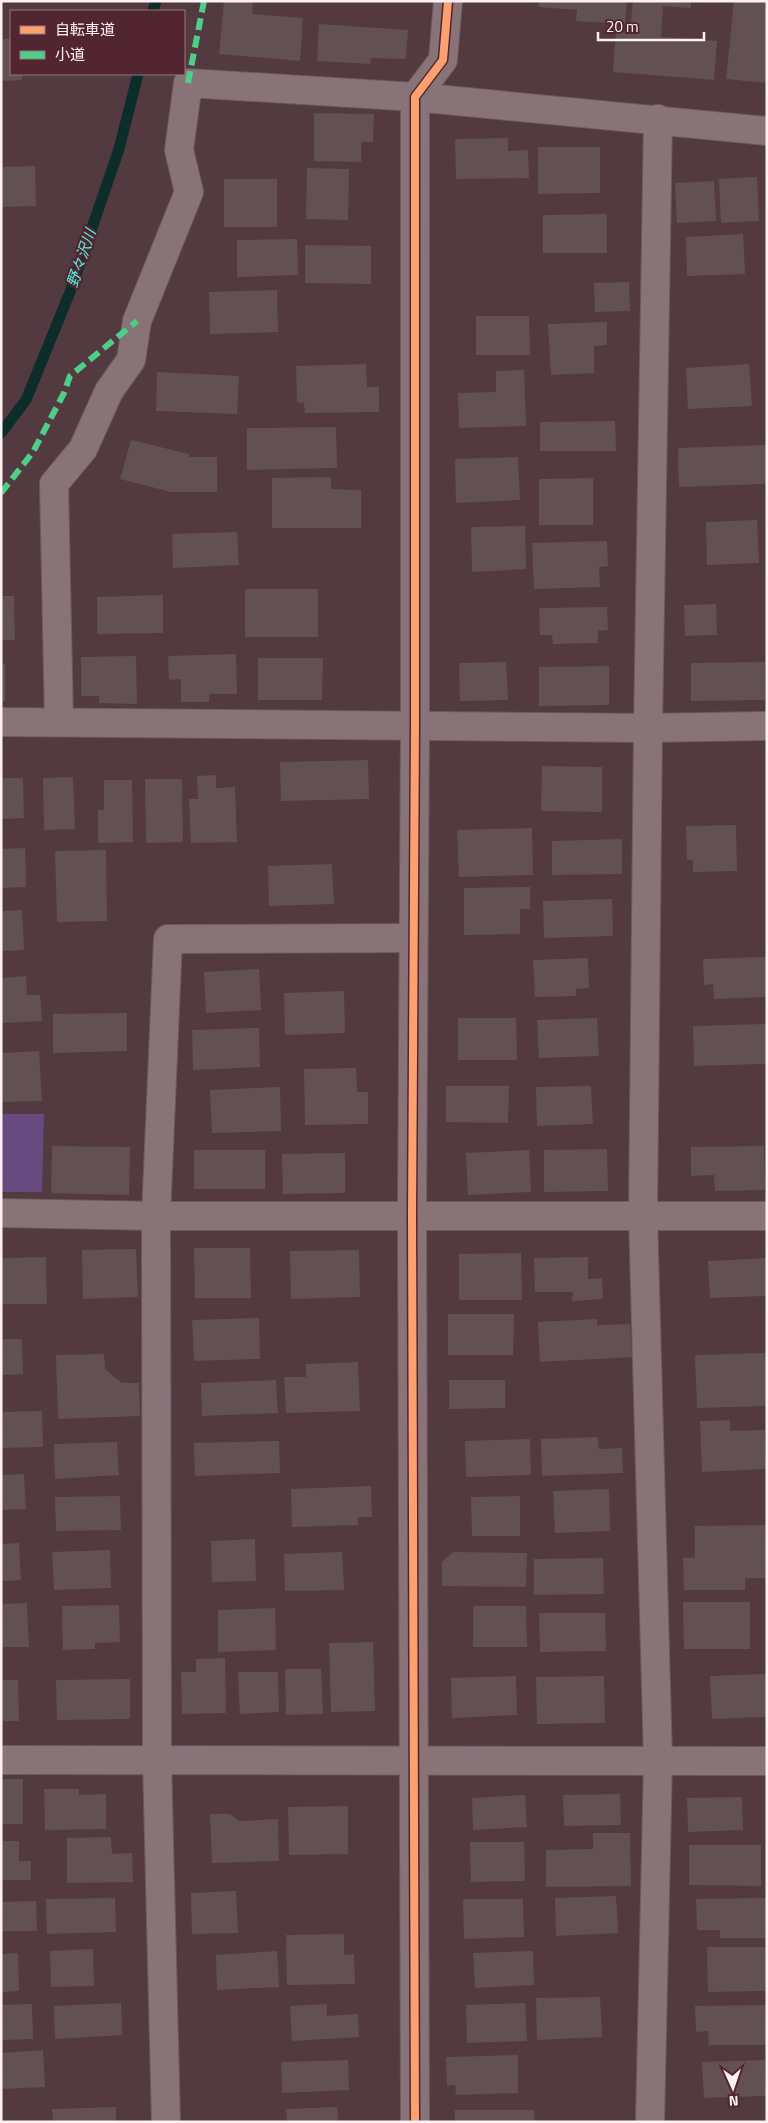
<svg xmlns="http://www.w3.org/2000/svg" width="768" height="2123" viewBox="0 0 768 2123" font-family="'Titillium Web','Noto Sans JP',sans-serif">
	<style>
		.green { fill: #674a7e }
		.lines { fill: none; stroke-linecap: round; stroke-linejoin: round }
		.stream { stroke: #0c2d2a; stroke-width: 11 }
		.building { fill: #635052 }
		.minor-casing { stroke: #6c5a5e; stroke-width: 30 }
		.minor { stroke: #887478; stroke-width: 28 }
		.quiet { stroke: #4dcf88; stroke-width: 6; stroke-dasharray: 12 6; stroke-linecap: butt }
		.cycleway-casing { stroke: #522631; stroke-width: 11 }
		.cycleway { stroke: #fca06f; stroke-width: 8 }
		.labels { text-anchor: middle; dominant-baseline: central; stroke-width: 4.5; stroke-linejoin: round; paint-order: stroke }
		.water-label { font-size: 15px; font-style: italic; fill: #4ff3e2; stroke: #522631 }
	</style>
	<rect width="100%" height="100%" fill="#523a40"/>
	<polygon class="green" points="1,1114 44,1114 42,1192 1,1192"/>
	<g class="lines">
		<g class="stream">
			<polyline points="153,11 156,1"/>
			<polyline points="1,433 26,400 70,292 119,149 138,74"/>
		</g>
	</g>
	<g class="building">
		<polygon points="224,1 253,2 252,14 303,18 300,61 219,54"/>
		<polygon points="539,1 627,1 625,24 576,21 577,10 539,7"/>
		<polygon points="633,1 691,1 691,8 663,6 661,37 717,41 714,80 613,72 616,32 630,33"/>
		<polygon points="734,1 767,1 767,83 726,79"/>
		<polygon points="319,24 408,30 406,59 371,58 370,64 317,61"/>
		<polygon points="1,39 11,39 11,74 22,74 22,80 1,81"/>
		<polygon points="314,113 374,114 373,142 361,142 361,162 314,161"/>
		<polygon points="508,138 508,151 528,150 529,178 456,179 455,139"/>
		<polygon points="538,147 600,147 600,193 538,194"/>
		<polygon points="35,166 36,206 1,207 1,167"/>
		<polygon points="307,168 349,169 348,220 306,219"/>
		<polygon points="757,177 759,221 721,223 719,179"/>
		<rect x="224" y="179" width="53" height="48"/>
		<polygon points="714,181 716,221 677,223 675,183"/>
		<polygon points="607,214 607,253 543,253 543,215"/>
		<polygon points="743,234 745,274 687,276 686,237"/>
		<polygon points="297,239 298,275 237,277 237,240"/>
		<polygon points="305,245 371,246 371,284 305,283"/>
		<polygon points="629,282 630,311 595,312 594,283"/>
		<polygon points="277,290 278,332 210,334 209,292"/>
		<polygon points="476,316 529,316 530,355 476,355"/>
		<polygon points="607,322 607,345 594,346 594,373 551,375 548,324"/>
		<polygon points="366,364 367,387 379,387 379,412 305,413 304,403 297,402 296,366"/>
		<polygon points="749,364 752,406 688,409 686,368"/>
		<polygon points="524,370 526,426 459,428 458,393 496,392 496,371"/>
		<polygon points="157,372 239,376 237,414 156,411"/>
		<polygon points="615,421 616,451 540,451 540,422"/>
		<polygon points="336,427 337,468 247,470 247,428"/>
		<polygon points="131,440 189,454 189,457 217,457 217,492 171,492 120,479"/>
		<polygon points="767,445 767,484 679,487 678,448"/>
		<polygon points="518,457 520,500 456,503 455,459"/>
		<polygon points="331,477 331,489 361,490 361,528 272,528 272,478"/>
		<polygon points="593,478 593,525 539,525 539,479"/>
		<polygon points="757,520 759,563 707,565 706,522"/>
		<polygon points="525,526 526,569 472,572 471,527"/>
		<polygon points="237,532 239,565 173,568 172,534"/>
		<polygon points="607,541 608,566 599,567 600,587 534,589 532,543"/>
		<rect x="245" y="589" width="73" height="48"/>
		<polygon points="163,595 163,633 97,634 97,597"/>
		<polygon points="1,596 14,596 15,640 1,640"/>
		<polygon points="716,604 717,635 685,636 684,605"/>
		<polygon points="607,607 608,630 598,631 598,643 553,644 552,635 540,635 539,608"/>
		<polygon points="236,654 237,694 209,694 209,702 181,702 181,679 169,680 168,656"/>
		<polygon points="136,656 137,704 99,703 99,696 81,696 81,657"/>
		<polygon points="258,658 323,658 322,700 258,700"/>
		<polygon points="506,662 508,700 460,701 459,663"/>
		<polygon points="765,662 765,700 691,701 691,663"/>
		<rect x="1" y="664" width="4" height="37"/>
		<polygon points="609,666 609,705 539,706 539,667"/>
		<polygon points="368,760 369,799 281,801 280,762"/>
		<polygon points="542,766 602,767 602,812 541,811"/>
		<polygon points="216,775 216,788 235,787 237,842 191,843 189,799 198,799 197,776"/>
		<polygon points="73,777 75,829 44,830 43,778"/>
		<polygon points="1,778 23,778 24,818 1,819"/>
		<polygon points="145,779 182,779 183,842 146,843"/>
		<polygon points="104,780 132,780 133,842 98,843 98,810 104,810"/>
		<polygon points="736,825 737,871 693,872 693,860 687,860 686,826"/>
		<polygon points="532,828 533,875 459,877 457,830"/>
		<polygon points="622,839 622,874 552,875 552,841"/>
		<polygon points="25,848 26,887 1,888 1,849"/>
		<polygon points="106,850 107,921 57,922 55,851"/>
		<polygon points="332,864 334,904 269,906 268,866"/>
		<polygon points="530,887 530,909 520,909 520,934 464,935 464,888"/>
		<polygon points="612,899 613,936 544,938 543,901"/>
		<polygon points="22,910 24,950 1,951 1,911"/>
		<polygon points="767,957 767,997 714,999 713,984 704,985 703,959"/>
		<polygon points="588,958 589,988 576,989 576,996 535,997 533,960"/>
		<polygon points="259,969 261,1010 206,1013 204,972"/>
		<polygon points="26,976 27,995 40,995 42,1021 1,1023 1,978"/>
		<polygon points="344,991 345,1033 285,1035 284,993"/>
		<polygon points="127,1013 127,1051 53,1053 53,1014"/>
		<polygon points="458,1018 516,1018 517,1060 458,1060"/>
		<polygon points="597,1018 599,1056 539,1058 537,1020"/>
		<polygon points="767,1024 767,1064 694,1066 693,1026"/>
		<polygon points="259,1028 260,1067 193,1070 192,1030"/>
		<polygon points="39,1051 42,1101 1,1102 1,1053"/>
		<polygon points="356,1068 357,1092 368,1092 368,1124 305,1125 304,1069"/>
		<polygon points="446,1086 509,1086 508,1123 446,1122"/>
		<polygon points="591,1086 593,1124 537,1126 536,1087"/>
		<polygon points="280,1087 281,1131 212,1133 210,1090"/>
		<polygon points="52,1146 130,1147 129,1195 51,1193"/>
		<polygon points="764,1146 765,1190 715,1191 714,1175 691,1176 691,1147"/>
		<polygon points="607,1149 608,1191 544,1192 544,1150"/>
		<rect x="194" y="1150" width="71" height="39"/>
		<polygon points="529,1150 531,1192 468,1195 466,1153"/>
		<polygon points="345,1153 345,1193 283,1194 282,1154"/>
		<polygon points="194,1248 250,1248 251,1298 195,1298"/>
		<polygon points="136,1249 138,1297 83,1299 82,1250"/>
		<polygon points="359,1250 360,1297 291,1299 290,1251"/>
		<polygon points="521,1253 522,1300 459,1300 459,1254"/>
		<polygon points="46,1257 47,1304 1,1304 1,1258"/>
		<polygon points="588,1257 588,1279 602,1278 603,1299 572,1301 573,1292 535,1292 534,1258"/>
		<polygon points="767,1258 767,1296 710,1298 708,1261"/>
		<polygon points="448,1314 514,1314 513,1355 448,1355"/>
		<polygon points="259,1318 260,1359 194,1361 192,1320"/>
		<polygon points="597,1319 597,1325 630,1324 632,1357 540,1362 538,1322"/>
		<polygon points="1,1339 22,1339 23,1374 1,1375"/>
		<polygon points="767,1353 767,1406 697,1408 695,1355"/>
		<polygon points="104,1354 105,1369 122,1383 139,1383 140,1416 58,1419 56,1355"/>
		<polygon points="358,1362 360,1411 286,1413 284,1377 306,1377 306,1364"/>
		<polygon points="276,1380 278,1413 202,1416 201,1383"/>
		<polygon points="449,1380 505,1380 505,1408 449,1409"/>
		<polygon points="42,1411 43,1447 1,1448 1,1412"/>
		<polygon points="730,1420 730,1431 765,1430 766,1469 702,1472 700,1421"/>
		<polygon points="598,1437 599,1449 622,1448 623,1473 542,1476 541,1439"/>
		<polygon points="530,1439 531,1475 466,1477 465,1441"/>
		<polygon points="279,1441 280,1473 195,1476 194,1443"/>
		<polygon points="117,1442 119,1475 55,1479 54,1444"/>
		<polygon points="24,1474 26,1509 1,1510 1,1475"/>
		<polygon points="371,1486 372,1517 358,1517 358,1525 292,1527 291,1489"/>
		<polygon points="609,1489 610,1531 555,1533 553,1491"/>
		<polygon points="120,1496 121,1530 56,1531 55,1497"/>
		<polygon points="520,1496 520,1536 472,1536 471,1497"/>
		<polygon points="767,1525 767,1578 745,1578 745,1590 684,1590 683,1558 695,1558 695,1526"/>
		<polygon points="255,1539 256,1581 212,1582 211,1541"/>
		<polygon points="19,1543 21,1580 1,1581 1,1544"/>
		<polygon points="110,1550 111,1588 54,1590 52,1552"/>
		<polygon points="342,1552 344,1590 285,1591 284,1554"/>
		<polygon points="453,1552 527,1553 526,1587 442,1586 442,1562"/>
		<polygon points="603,1558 604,1594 534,1595 534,1559"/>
		<polygon points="683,1602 750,1602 750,1649 684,1649"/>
		<polygon points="27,1603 29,1647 1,1647 1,1604"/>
		<polygon points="119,1605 120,1642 95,1643 95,1649 63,1650 62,1606"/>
		<polygon points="473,1606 526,1606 527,1647 473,1647"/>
		<polygon points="275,1608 276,1650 218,1652 218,1610"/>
		<polygon points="539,1613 605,1613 606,1651 540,1652"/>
		<polygon points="373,1642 375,1711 331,1712 329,1643"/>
		<polygon points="225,1658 226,1713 182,1714 181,1672 196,1672 196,1659"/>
		<polygon points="285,1669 321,1669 323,1714 286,1715"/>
		<polygon points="238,1672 278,1672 279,1712 240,1714"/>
		<polygon points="767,1674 767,1717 712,1719 710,1676"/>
		<polygon points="516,1676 517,1715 452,1718 451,1678"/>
		<polygon points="604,1676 605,1723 537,1724 536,1677"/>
		<polygon points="130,1679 130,1719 57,1720 56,1680"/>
		<polygon points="1,1680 18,1680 19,1721 1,1721"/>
		<rect x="1" y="1779" width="22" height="45"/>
		<polygon points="44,1789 79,1789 79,1795 106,1794 106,1829 45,1830"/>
		<polygon points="620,1794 621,1825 564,1826 563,1795"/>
		<polygon points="525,1795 527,1827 473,1830 472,1798"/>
		<polygon points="742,1797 743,1830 688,1832 687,1798"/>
		<polygon points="348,1806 348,1854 289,1855 288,1807"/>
		<polygon points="210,1814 230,1814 239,1821 278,1819 279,1861 212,1863"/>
		<polygon points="593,1833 630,1833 631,1886 546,1887 546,1850 593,1849"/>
		<polygon points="111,1837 112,1854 132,1853 133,1882 67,1883 67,1838"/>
		<polygon points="1,1841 19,1841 19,1861 31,1861 31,1880 1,1880"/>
		<polygon points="470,1842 524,1842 525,1881 471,1882"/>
		<polygon points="689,1845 761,1845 761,1886 689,1885"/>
		<polygon points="236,1891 238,1933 192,1934 191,1893"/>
		<polygon points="616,1896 618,1933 556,1936 555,1898"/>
		<polygon points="115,1898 116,1932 47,1934 46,1899"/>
		<polygon points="767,1898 767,1938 720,1938 720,1930 697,1930 696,1899"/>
		<polygon points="463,1899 523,1899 524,1937 464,1939"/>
		<polygon points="36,1901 37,1931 1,1931 1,1902"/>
		<polygon points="344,1934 344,1955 354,1954 355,1984 287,1985 286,1935"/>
		<polygon points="707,1947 767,1947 767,1991 708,1992"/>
		<polygon points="93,1949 94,1986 51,1987 50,1951"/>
		<polygon points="277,1951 279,1987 217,1990 216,1955"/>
		<polygon points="533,1951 534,1985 475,1988 473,1953"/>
		<polygon points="18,1953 19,1991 1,1992 1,1954"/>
		<polygon points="600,1997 602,2037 537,2040 536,1998"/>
		<polygon points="121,2003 122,2035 55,2039 54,2006"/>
		<polygon points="525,2003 527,2041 467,2043 466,2005"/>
		<polygon points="32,2004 33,2039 1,2040 1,2005"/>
		<polygon points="327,2004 327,2016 358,2014 359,2037 292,2041 290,2006"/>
		<polygon points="766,2005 767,2045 709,2045 708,2031 696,2032 695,2006"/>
		<polygon points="43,2050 45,2087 1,2089 1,2053"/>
		<polygon points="518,2055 518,2093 456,2095 455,2085 447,2086 446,2057"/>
		<polygon points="348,2060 349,2090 282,2093 281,2062"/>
		<polygon points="765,2060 766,2096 704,2098 702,2062"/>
		<polygon points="116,2107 116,2122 53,2122 52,2109"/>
		<polygon points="337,2107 338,2122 287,2122 286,2109"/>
		<polygon points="455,2110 534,2110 535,2122 455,2122"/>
	</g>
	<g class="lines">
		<defs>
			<g id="minor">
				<polyline points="1,722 648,728 767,726"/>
				<polyline points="59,722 54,484 83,449 109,391 131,360 137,321 189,192 179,150 188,83 415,97 767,131"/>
				<polyline points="1,1213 156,1216 767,1216"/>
				<polyline points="1,1760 767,1761"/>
				<polyline points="166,2122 157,1760 156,1216 168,939 413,938"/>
				<polyline points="415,2122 412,1216 415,726 415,97 443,60 448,1"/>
				<polyline points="650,2122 658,1760 643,1215 648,728 658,119"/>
			</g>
		</defs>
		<use href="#minor" class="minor-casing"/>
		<use href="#minor" class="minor"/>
		<g class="quiet">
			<polyline points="188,83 204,1"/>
			<polyline points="1,493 33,452 64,393 70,376 137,321"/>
		</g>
		<defs>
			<polyline id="cycleway" points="415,2122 412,1216 415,726 415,97 443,60 448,1"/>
		</defs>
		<use href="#cycleway" class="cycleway-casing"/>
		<use href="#cycleway" class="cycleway"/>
	</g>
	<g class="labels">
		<g class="water-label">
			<text transform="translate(81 258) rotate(-71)">野々沢川</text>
		</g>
	</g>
	<rect width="768" height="2123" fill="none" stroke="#fef1f4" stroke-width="5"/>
	<rect x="10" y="10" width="175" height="65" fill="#522631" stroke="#97777f"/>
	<rect x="20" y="26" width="25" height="8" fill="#fca06f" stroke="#97777f"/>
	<text x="55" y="35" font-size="15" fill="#fef1f4">自転車道</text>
	<rect x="20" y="51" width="25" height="8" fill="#4dcf88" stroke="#97777f"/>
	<text x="55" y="60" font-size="15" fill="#fef1f4">小道</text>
	<g transform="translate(733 2088) rotate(177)" stroke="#522631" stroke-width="4" paint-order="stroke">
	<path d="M0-4L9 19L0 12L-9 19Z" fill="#fef1f4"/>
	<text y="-8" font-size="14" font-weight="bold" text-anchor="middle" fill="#fef1f4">N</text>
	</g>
	<path d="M598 32v8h106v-8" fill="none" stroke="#fef1f4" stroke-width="2.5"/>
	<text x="606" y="32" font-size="15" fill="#fef1f4" stroke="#522631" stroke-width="4" paint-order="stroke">20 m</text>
</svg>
